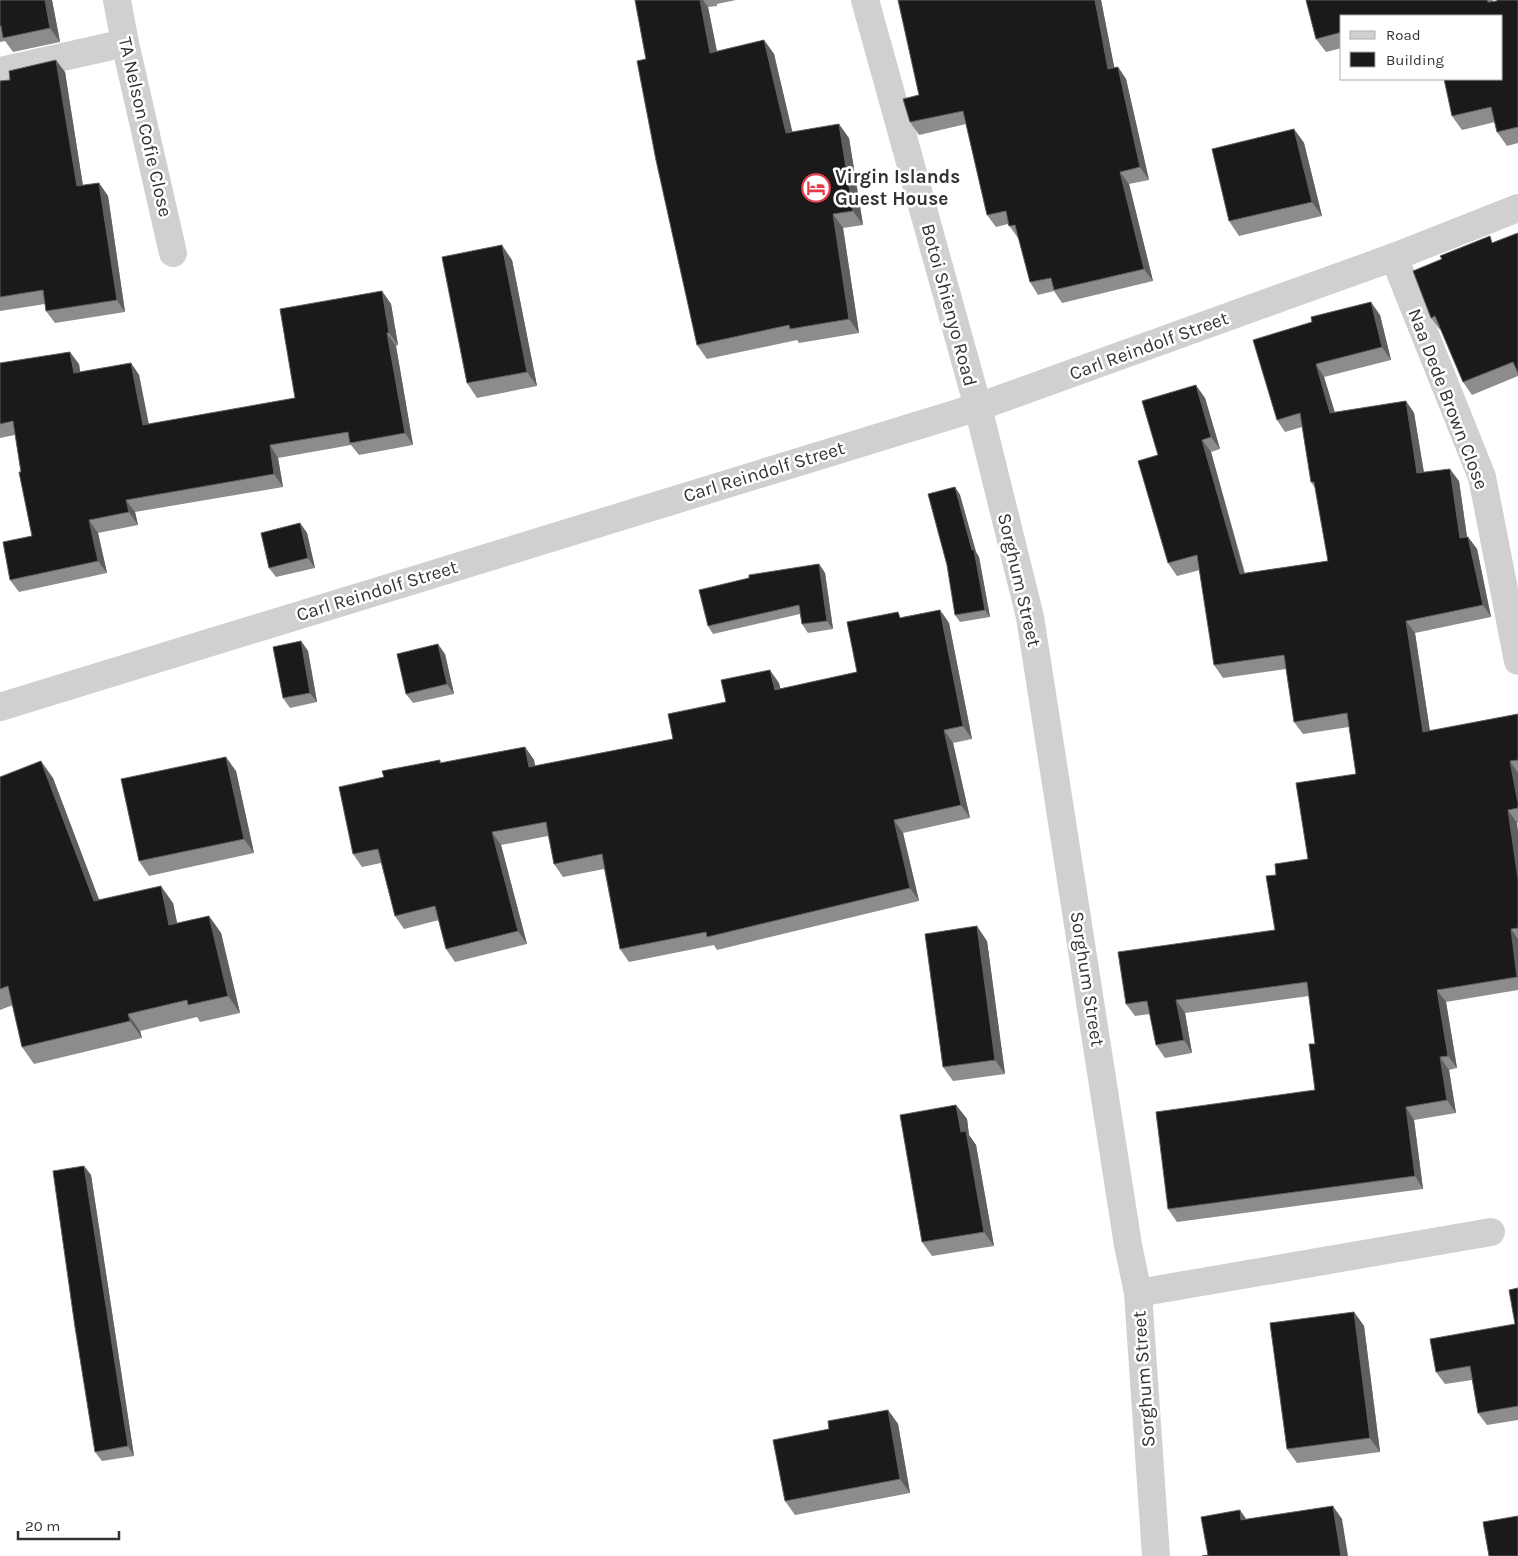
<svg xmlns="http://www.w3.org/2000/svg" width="1518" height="1556" viewBox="0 0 1518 1556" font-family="Karla,sans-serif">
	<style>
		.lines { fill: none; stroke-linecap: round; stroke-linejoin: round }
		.street { stroke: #d0d0d0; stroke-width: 28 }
		.wall { fill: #8c8c8c }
		.shaded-wall { fill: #5f5f5f }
		.building { fill: #1a1a1a; stroke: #5f5f5f }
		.labels { text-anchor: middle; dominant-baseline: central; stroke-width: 5; stroke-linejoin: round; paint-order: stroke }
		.street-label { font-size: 19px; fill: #333; stroke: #fff }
		.poi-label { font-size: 19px; font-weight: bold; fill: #333; stroke: #fff; text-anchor: start }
	</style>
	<rect width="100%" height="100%" fill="#fff"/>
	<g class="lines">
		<g class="street">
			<polyline points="117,0 125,43 173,253"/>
			<polyline points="865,0 978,407 1030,617 1128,1245 1138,1293 1156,1556"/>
			<polyline points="0,71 125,43"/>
			<polyline points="1394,257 1482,477 1518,661"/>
			<polyline points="0,707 978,407 1394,257 1518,208"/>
			<polyline points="1138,1293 1491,1232"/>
		</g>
	</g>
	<g class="wall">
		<polygon points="0,0 52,0 60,42 13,52 5,41 0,42"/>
		<polygon points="635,0 736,0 717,4 717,6 708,7 717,51 764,40 774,54 792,132 849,138 863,225 843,228 859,333 799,343 797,340 707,359 697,345"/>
		<polygon points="900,0 1101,0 1114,67 1118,67 1126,79 1149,180 1129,184 1153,281 1062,303 1054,291 1038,295 1030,282 1019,238 1018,238 1008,224 996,227 987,215 966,124 919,135 910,122 919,95"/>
		<polygon points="1306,0 1493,0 1493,1 1518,0 1518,143 1507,146 1497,132 1495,122 1462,130 1452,116 1502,16 1342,16 1342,48 1326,52 1316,39"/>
		<polygon points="65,72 83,186 99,183 108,196 125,312 55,323 46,311 45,304 0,311 0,81"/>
		<polygon points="1294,129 1304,143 1322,216 1239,236 1229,221"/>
		<polygon points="1518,233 1518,376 1472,395 1463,382 1441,330 1440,330 1431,318 1442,259 1494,242"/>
		<polygon points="512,260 537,386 477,398 467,383"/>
		<polygon points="382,291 391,304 398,345 396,346 413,445 359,455 351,445 278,458 283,487 135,512 138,525 98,533 107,573 19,592 10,580 32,536 15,435 0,438 0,363 79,364 80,372 131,363 139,375 149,424 295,398"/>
		<polygon points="1380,315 1391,360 1324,377 1335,413 1406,401 1414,413 1424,472 1459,481 1467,537 1468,537 1477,549 1491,617 1415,633 1430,731 1518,714 1518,823 1517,823 1518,833 1518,990 1446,1002 1457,1068 1449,1070 1456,1113 1414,1120 1423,1189 1177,1222 1168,1209 1315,1090 1315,1044 1309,996 1185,1013 1192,1053 1165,1058 1156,1045 1150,1014 1135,1016 1126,1004 1275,930 1276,875 1308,859 1356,774 1349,727 1303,734 1294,722 1286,669 1223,678 1214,665 1200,570 1177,576 1168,563 1158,455 1205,398 1220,449 1211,452 1245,573 1328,561 1315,488 1311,482 1302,427 1285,432 1277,420 1312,322"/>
		<polygon points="955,487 960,495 976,552 979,557 990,617 960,622 955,615"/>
		<polygon points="300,523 307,533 315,568 276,577 269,568"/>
		<polygon points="819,564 825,573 833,629 808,633 802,624 800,614 713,634 708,626"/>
		<polygon points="940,610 949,623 972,739 953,743 970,818 903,833 919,901 717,950 714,945 629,962 620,949 604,869 563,877 554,864 548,836 501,845 527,944 455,962 446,949 439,920 404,929 395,916 381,863 362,867 353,854 442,763 525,747 534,760 535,766 673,739 726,702 779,683 780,689 857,672 902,617"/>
		<polygon points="301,641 308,651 317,702 290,708 283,698"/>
		<polygon points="445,654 454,694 413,703 406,694"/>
		<polygon points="236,771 254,853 149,876 139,861"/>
		<polygon points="0,777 53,778 99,900 173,903 177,923 209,916 221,933 240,1013 200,1022 197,1017 140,1031 142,1038 34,1064 22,1047 13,1005 0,1010"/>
		<polygon points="987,941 1005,1074 953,1081 943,1067"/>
		<polygon points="956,1105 967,1119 969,1135 976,1145 994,1246 932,1256 922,1242"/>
		<polygon points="84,1166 91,1175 134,1456 102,1461 95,1452"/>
		<polygon points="1518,1288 1518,1420 1487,1425 1478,1413 1472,1380 1445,1384 1436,1372 1515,1324"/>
		<polygon points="1354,1312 1364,1326 1380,1452 1297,1463 1287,1449"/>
		<polygon points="888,1410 898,1424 910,1493 795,1515 785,1501 829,1429"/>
	</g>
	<g class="shaded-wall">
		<polygon points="45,0 52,0 60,42 50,28"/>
		<polygon points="700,0 703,0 708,7 720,67 710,53"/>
		<polygon points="1095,0 1101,0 1117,81 1108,69"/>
		<polygon points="764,40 774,54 796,147 786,133"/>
		<polygon points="56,60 65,72 85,199 77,186"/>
		<polygon points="1118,67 1126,79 1149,180 1140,167"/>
		<polygon points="839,124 849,138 863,225 853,211"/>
		<polygon points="1294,129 1304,143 1322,216 1312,202"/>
		<polygon points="1120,172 1129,184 1153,281 1144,269"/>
		<polygon points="99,183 108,196 125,312 117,300"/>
		<polygon points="833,214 843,228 859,333 849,319"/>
		<polygon points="502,245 512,260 537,386 527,372"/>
		<polygon points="382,291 391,304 398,345 389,333"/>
		<polygon points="1371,302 1380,315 1391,360 1382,347"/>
		<polygon points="387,333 396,346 413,445 405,433"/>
		<polygon points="70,352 79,364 82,385 74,373"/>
		<polygon points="131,363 139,375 151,437 143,425"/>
		<polygon points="1316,364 1324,377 1339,426 1330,413"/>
		<polygon points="1196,385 1205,398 1220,449 1211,437"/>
		<polygon points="1406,401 1414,413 1426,486 1417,473"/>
		<polygon points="1202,440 1211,452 1248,587 1240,574"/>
		<polygon points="270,445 278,458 283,487 274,474"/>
		<polygon points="1450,469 1459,481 1469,551 1460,538"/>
		<polygon points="955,487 960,495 976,552 979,557 990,617 985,610 972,550"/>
		<polygon points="126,500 135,512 138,525 129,512"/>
		<polygon points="89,520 98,533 107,573 98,561"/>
		<polygon points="300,523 307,533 315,568 308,558"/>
		<polygon points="1468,537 1477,549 1491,617 1483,605"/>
		<polygon points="819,564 825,573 833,629 827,621"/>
		<polygon points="940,610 949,623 972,739 963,726"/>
		<polygon points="1406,621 1415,633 1432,745 1423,732"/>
		<polygon points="301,641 308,651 317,702 310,693"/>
		<polygon points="438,644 445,654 454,694 447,684"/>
		<polygon points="770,670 779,683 784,703 775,690"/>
		<polygon points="944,730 953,743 970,818 961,805"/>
		<polygon points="525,747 534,760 538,780 529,767"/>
		<polygon points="226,757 236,771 254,853 244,839"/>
		<polygon points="41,761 53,778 106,918 94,901"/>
		<polygon points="1510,761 1518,773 1518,803"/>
		<polygon points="1508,810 1517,823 1518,833 1518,879"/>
		<polygon points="894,820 903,833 919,901 910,888"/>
		<polygon points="492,832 501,845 527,944 518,931"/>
		<polygon points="161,886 173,903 181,942 169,925"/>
		<polygon points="209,916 221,933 240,1013 228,996"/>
		<polygon points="977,926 987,941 1005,1074 995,1060"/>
		<polygon points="1511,929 1518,939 1518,977 1517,977"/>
		<polygon points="1437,990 1446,1002 1457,1068 1448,1056"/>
		<polygon points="1176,1000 1185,1013 1192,1053 1184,1040"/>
		<polygon points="128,1014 140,1031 142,1038 130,1021"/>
		<polygon points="1440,1057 1449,1070 1456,1113 1447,1100"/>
		<polygon points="956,1105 967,1119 969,1135 976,1145 994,1246 984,1232 961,1132"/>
		<polygon points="1406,1107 1414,1120 1423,1189 1415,1176"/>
		<polygon points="84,1166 91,1175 134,1456 128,1446"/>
		<polygon points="1354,1312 1364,1326 1380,1452 1370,1438"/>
		<polygon points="888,1410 898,1424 910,1493 900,1479"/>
		<polygon points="1333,1506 1342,1519 1348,1556 1341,1556"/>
		<polygon points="1240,1510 1249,1523 1241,1520"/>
	</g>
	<g class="building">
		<polygon points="0,0 45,0 50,28 3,38 1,26 0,26"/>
		<polygon points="635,0 700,0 710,53 764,40 786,133 839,124 853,211 833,214 849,319 790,329 789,325 697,345 656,160 637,61 646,59"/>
		<polygon points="898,0 1095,0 1108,69 1118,67 1140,167 1120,172 1144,269 1054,290 1051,278 1030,282 1015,225 1009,226 1006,211 987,215 963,111 910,122 903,99 919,95"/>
		<polygon points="1306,0 1487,0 1488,2 1497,1 1497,0 1518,0 1518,127 1497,132 1491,107 1452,116 1444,79 1502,79 1502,16 1342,16 1342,32 1316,39"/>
		<polygon points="56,60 77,186 99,183 117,300 46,311 43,290 0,297 0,81 10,80 9,71"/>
		<polygon points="1294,129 1312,202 1229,221 1212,149"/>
		<polygon points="1518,233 1518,373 1513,362 1463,382 1435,316 1431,318 1413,271 1442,259 1440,256 1490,236 1492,243"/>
		<polygon points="502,245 527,372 467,383 442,257"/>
		<polygon points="382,291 389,333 387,333 405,433 350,443 348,432 270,445 274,474 126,500 129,512 89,520 98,561 10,580 3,542 32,536 19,472 21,472 13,421 0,424 0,363 70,352 74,373 131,363 143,425 295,398 280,309"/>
		<polygon points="1371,302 1382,347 1316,364 1330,413 1406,401 1417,473 1450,469 1460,538 1468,537 1483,605 1406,621 1423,732 1518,714 1518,760 1510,761 1518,803 1518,808 1508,810 1518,879 1518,928 1511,929 1517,977 1437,990 1448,1056 1440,1057 1447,1100 1406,1107 1415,1176 1168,1209 1156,1112 1315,1090 1309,1044 1315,1044 1307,982 1176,1000 1184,1040 1156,1045 1147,1001 1126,1004 1118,952 1275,930 1266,876 1276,875 1275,864 1308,859 1296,783 1356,774 1347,713 1294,722 1284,655 1214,665 1197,555 1168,563 1138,461 1158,455 1142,401 1196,385 1211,437 1202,440 1240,574 1328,561 1314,482 1311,482 1300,413 1277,420 1253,340 1312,322 1311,317"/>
		<polygon points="955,487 972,550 974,550 985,610 955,615 947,565 928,494"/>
		<polygon points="300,523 308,558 269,568 261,533"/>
		<polygon points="819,564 827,621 802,624 799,605 708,626 699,590 749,578 749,575"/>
		<polygon points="940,610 963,726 944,730 961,805 894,820 910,888 707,937 706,932 620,949 602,854 554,864 546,822 492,832 518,931 446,949 435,906 395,916 378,849 353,854 339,787 384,777 382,771 440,760 440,763 525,747 529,767 673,739 668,714 726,702 721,680 770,670 775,690 857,672 847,622 898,612 900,618"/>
		<polygon points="301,641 310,693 283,698 273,647"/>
		<polygon points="438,644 447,684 406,694 397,654"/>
		<polygon points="226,757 244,839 139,861 121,779"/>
		<polygon points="41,761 94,901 161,886 169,925 209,916 228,996 188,1005 187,1000 128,1014 130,1021 22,1047 8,986 0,989 0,777"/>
		<polygon points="977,926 995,1060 943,1067 925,934"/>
		<polygon points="956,1105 961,1132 966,1131 984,1232 922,1242 900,1115"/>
		<polygon points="84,1166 128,1446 95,1452 75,1327 53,1171"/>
		<polygon points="1518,1288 1518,1406 1478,1413 1470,1366 1436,1372 1430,1339 1515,1324 1509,1290"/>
		<polygon points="1354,1312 1370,1438 1287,1449 1270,1323"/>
		<polygon points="888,1410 900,1479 785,1501 773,1440 829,1429 828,1421"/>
		<polygon points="1333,1506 1341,1556 1202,1556 1208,1555 1201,1517 1240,1510 1241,1520"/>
		<polygon points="1518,1516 1518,1556 1489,1556 1483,1522"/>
	</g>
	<defs>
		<symbol id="hotel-ring" viewBox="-11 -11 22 22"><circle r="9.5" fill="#fff" stroke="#e63946" stroke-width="1.5"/><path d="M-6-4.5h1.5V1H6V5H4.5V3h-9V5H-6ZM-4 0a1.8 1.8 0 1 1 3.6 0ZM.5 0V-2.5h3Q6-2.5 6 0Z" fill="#e63946"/></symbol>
	</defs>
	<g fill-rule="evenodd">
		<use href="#hotel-ring" x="800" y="172" width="32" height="32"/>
	</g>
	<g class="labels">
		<g class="street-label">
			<text transform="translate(145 127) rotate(77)">TA Nelson Cofie Close</text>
			<text transform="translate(949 305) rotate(75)">Botoi Shienyo Road</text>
			<text transform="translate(1149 346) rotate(-20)">Carl Reindolf Street</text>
			<text transform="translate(1448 399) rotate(69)">Naa Dede Brown Close</text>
			<text transform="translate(764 472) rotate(-17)">Carl Reindolf Street</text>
			<text transform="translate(1019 580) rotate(77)">Sorghum Street</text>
			<text transform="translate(377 591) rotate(-17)">Carl Reindolf Street</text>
			<text transform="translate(1087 979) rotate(81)">Sorghum Street</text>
			<text transform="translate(1144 1379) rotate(-94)">Sorghum Street</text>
		</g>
		<g class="poi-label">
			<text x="835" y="177">Virgin Islands<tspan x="835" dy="22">Guest House</tspan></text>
		</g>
	</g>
	<rect x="1340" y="15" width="162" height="65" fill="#ffffff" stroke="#adadad"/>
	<rect x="1350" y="31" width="25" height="8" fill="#d0d0d0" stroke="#adadad"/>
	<text x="1386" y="40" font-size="15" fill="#333333">Road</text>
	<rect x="1350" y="52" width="25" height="15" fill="#1a1a1a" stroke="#adadad"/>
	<text x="1386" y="65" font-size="15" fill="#333333">Building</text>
	<path d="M18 1531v8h101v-8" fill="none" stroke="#333333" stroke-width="2.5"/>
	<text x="25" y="1531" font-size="15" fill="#333333" stroke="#ffffff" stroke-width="4" paint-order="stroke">20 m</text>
</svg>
